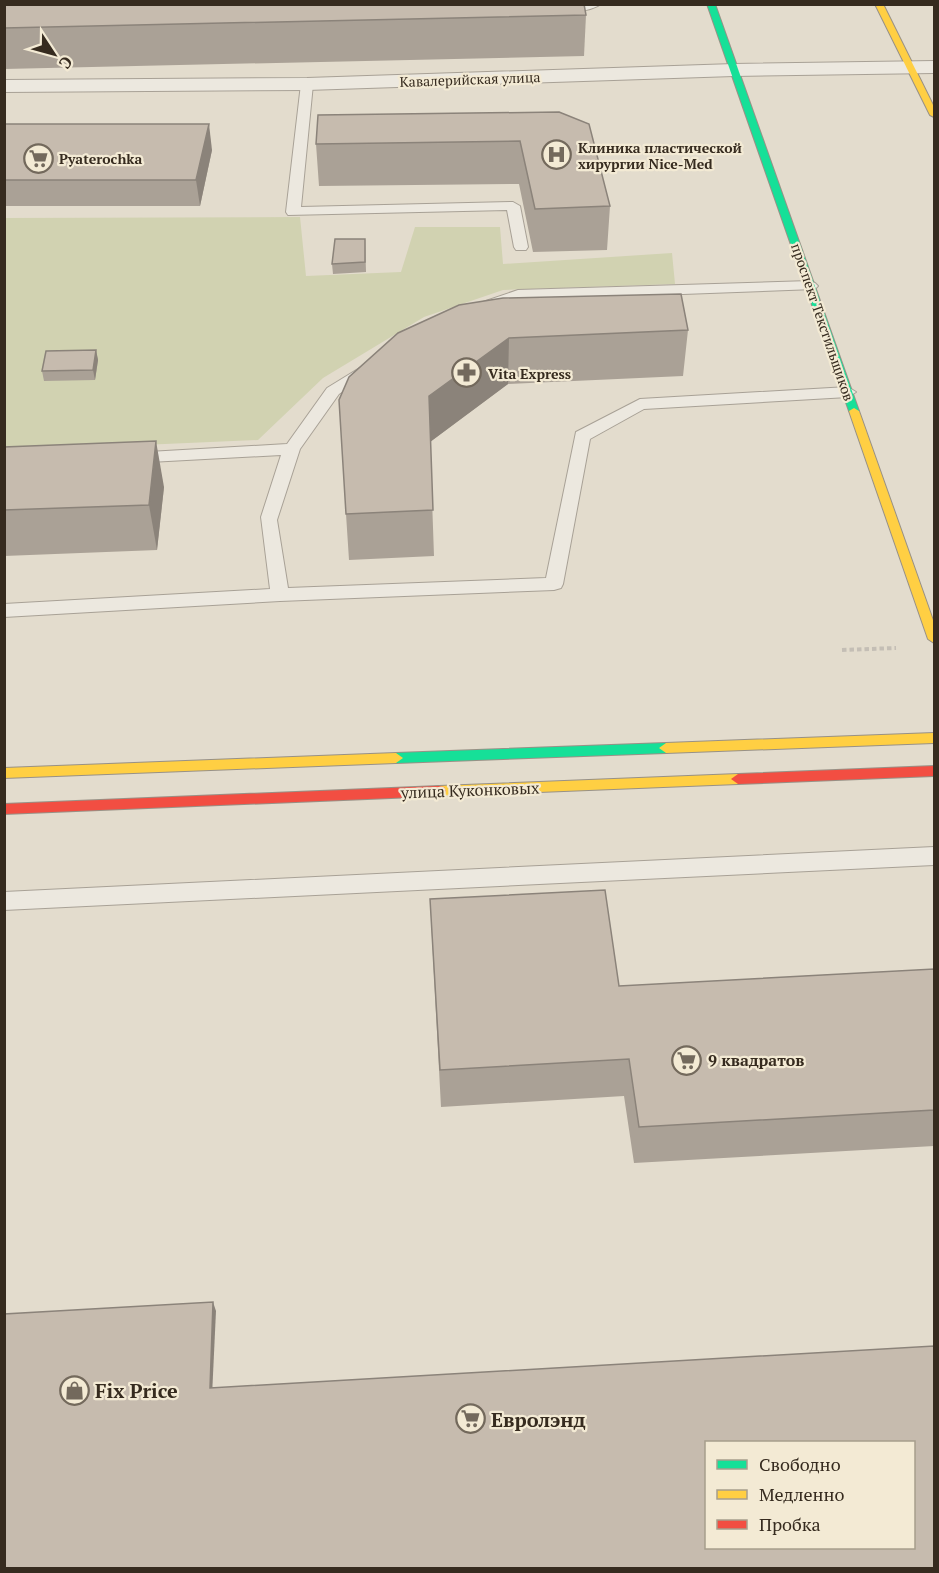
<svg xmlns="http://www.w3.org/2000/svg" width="939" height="1573" viewBox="0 0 939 1573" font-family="'PT Serif',serif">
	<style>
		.green { fill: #d1d2b1 }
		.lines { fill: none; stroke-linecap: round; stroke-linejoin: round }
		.lane-casing { stroke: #a8a196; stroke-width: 2 }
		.street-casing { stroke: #a8a196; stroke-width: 2 }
		.fast-casing { stroke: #989186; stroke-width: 2 }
		.slow-casing { stroke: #989186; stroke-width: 2 }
		.jam-casing { stroke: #989186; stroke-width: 2 }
		.path { stroke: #c4beb5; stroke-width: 4; stroke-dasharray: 4.5 3; stroke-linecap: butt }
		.lane { fill: #ece8df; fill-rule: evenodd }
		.street { fill: #ece8df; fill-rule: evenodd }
		.fast { fill: #16e098; fill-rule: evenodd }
		.slow { fill: #ffcf43; fill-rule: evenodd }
		.jam { fill: #f24e42; fill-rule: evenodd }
		.wall { fill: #aaa196 }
		.shaded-wall { fill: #8b837a }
		.building { fill: #c6bbae; stroke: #8b837a; stroke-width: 1.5; fill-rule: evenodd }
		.labels { text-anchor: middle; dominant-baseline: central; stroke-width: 4.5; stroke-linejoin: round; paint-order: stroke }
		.far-street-label { font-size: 14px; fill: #362b1f; stroke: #f3ead4 }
		.far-poi-label { font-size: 14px; font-weight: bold; fill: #362b1f; stroke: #f3ead4; text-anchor: start }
		.street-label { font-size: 16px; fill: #362b1f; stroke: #f3ead4 }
		.poi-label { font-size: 16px; font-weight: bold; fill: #362b1f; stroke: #f3ead4; text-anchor: start }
		.near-poi-label { font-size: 20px; font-weight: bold; fill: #362b1f; stroke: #f3ead4; text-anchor: start }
	</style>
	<rect width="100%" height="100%" fill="#e3dccd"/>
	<polygon class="green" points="300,217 306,276 401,272 415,227 500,227 503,264 672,253 675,284 503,290 424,317 323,378 258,440 5,451 4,218"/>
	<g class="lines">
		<defs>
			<g id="lane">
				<path d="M601,4C592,11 560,16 552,9L554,6Z"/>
				<polygon points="307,80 313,84 301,207 513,202 520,206 528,247 526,250 516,250 514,247 507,210 288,215 286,212 301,84"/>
				<polygon points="810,281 815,283 818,286 815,289 520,300 482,312 474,307 477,304 518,290"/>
				<polygon points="371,361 379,366 377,369 339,394 300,449 277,520 288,588 546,578 576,432 640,399 848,387 856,392 848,397 644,409 590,439 563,584 561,588 554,590 280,601 4,617 4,604 270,589 261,517 281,455 131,463 125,462 122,458 125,454 131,453 287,444 327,388"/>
				<polygon points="934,847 934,865 4,910 4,892"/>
			</g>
			<polygon id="street" points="934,61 934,73 734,76 307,90 4,92 4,80 307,78 734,64"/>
			<g id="fast">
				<polygon points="707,4 715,4 859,411 858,413 854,414 849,411"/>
				<polygon points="666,743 673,748 666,753 396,763 389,758 396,753"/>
			</g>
			<g id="slow">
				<polygon points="875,4 883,4 934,107 934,117 930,115"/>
				<polygon points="854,408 859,411 934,623 934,643 928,639 849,411"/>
				<polygon points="934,733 934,743 666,753 659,748 666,743"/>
				<polygon points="396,753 403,758 396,763 4,778 4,768"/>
				<polygon points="738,774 745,779 738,784 439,796 434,795 432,791 434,787 439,786"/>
			</g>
			<g id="jam">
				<polygon points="934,766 934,776 738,784 731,779 738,774"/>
				<polygon points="439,786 444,787 446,791 444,795 439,796 4,814 4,804"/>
			</g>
		</defs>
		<use href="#lane" class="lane-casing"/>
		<use href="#street" class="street-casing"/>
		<use href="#fast" class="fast-casing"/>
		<use href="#slow" class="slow-casing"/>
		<use href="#jam" class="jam-casing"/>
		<polyline class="path" points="842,650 896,648"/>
		<use href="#lane" class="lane"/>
		<use href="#street" class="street"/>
		<use href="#fast" class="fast"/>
		<use href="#slow" class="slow"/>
		<use href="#jam" class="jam"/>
	</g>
	<g class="wall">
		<polygon points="4,4 586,15 584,56 4,69"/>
		<polygon points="559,112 610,206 607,250 533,252 519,184 319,186 316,144"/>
		<polygon points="4,124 212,150 200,206 4,206"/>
		<polygon points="365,239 366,272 333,274 332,264"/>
		<polygon points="688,330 683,376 508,384 430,442 434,556 349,560 346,514 398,333"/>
		<polygon points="96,350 98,360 95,380 44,381 42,371"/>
		<polygon points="4,447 164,487 157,550 4,556"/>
		<polygon points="430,899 619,986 934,969 934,1146 634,1163 624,1096 441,1107 432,938"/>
	</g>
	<g class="shaded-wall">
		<polygon points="209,124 212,150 200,206 196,180"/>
		<polygon points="509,338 508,384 430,442 429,396"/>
		<polygon points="96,350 98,360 95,380 93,370"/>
		<polygon points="156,441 164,487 157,550 149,505"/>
		<polygon points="213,1302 216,1311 212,1396 210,1388"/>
	</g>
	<g class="building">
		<polygon points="4,4 584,4 586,15 4,28"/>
		<polygon points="559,112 589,124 610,206 535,209 520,141 316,144 318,115"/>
		<polygon points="4,124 209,124 196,180 4,180"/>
		<polygon points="335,239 365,239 365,262 332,264"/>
		<polygon points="681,294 688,330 509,338 429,396 433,510 346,514 339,400 349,377 398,333 459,305 503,298"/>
		<polygon points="96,350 93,370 42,371 46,351"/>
		<polygon points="156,441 149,505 4,510 4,447"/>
		<polygon points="605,890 619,986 934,969 934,1110 639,1127 629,1059 440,1070 430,899"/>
		<path d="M213,1302L210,1388L934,1346V1569H4V1314ZM706,1443H914V1548H706Z"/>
	</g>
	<defs>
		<symbol id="hospital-ring" viewBox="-11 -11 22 22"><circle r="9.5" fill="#f3ead4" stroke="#73695c" stroke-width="1.5"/><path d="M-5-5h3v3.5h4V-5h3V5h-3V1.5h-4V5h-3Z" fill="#73695c"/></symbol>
		<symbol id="supermarket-ring" viewBox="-11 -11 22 22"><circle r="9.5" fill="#f3ead4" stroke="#73695c" stroke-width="1.5"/><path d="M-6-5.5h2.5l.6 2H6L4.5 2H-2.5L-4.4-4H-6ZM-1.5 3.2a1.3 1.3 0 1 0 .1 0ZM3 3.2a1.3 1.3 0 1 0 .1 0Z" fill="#73695c"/></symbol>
		<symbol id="pharmacy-ring" viewBox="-11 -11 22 22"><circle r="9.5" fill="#f3ead4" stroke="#73695c" stroke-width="1.5"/><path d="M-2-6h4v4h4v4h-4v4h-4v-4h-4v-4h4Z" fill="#73695c"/></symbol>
		<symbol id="shop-ring" viewBox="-11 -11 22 22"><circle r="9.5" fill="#f3ead4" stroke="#73695c" stroke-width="1.5"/><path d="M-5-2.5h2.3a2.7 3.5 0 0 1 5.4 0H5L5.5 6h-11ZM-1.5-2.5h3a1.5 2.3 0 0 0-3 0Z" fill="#73695c"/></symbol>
	</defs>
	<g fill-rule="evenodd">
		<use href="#hospital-ring" x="540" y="138" width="33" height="33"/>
		<use href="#supermarket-ring" x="22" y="142" width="33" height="33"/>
		<use href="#pharmacy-ring" x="450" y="356" width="33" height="33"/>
		<use href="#supermarket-ring" x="670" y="1044" width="33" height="33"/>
		<use href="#shop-ring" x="58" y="1374" width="33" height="33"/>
		<use href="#supermarket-ring" x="454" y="1402" width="33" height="33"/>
	</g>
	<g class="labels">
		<g class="far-street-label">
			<text transform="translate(470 79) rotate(-2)">Кавалерийская улица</text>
			<text transform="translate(823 322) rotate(71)">проспект Текстильщиков</text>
		</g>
		<g class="far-poi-label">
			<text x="578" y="147">Клиника пластической<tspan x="578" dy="16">хирургии Nice-Med</tspan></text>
			<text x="59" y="158">Pyaterochka</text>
			<text x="488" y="373">Vita Express</text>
		</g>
		<g class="street-label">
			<text transform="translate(470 790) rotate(-2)">улица Куконковых</text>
		</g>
		<g class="poi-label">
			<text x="708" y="1060">9 квадратов</text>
		</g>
		<g class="near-poi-label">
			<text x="95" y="1390">Fix Price</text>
			<text x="491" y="1419">Евролэнд</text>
		</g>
	</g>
	<rect width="939" height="1573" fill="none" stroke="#362b1f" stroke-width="12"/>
	<rect x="705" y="1441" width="210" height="108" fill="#f3ead4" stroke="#a79e8c" stroke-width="1.5"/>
	<rect x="717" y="1460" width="30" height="9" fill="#16e098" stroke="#a79e8c" stroke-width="1.5"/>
	<text x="759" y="1471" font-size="18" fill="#362b1f">Свободно</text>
	<rect x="717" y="1490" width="30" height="9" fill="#ffcf43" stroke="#a79e8c" stroke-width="1.5"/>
	<text x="759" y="1501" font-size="18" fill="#362b1f">Медленно</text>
	<rect x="717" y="1520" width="30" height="9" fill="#f24e42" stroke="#a79e8c" stroke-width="1.5"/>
	<text x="759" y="1531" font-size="18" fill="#362b1f">Пробка</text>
	<g transform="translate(54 54) rotate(126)" stroke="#f3ead4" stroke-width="4.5" paint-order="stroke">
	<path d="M0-4.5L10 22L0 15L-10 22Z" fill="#362b1f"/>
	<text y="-9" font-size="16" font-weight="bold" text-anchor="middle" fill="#362b1f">С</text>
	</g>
</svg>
